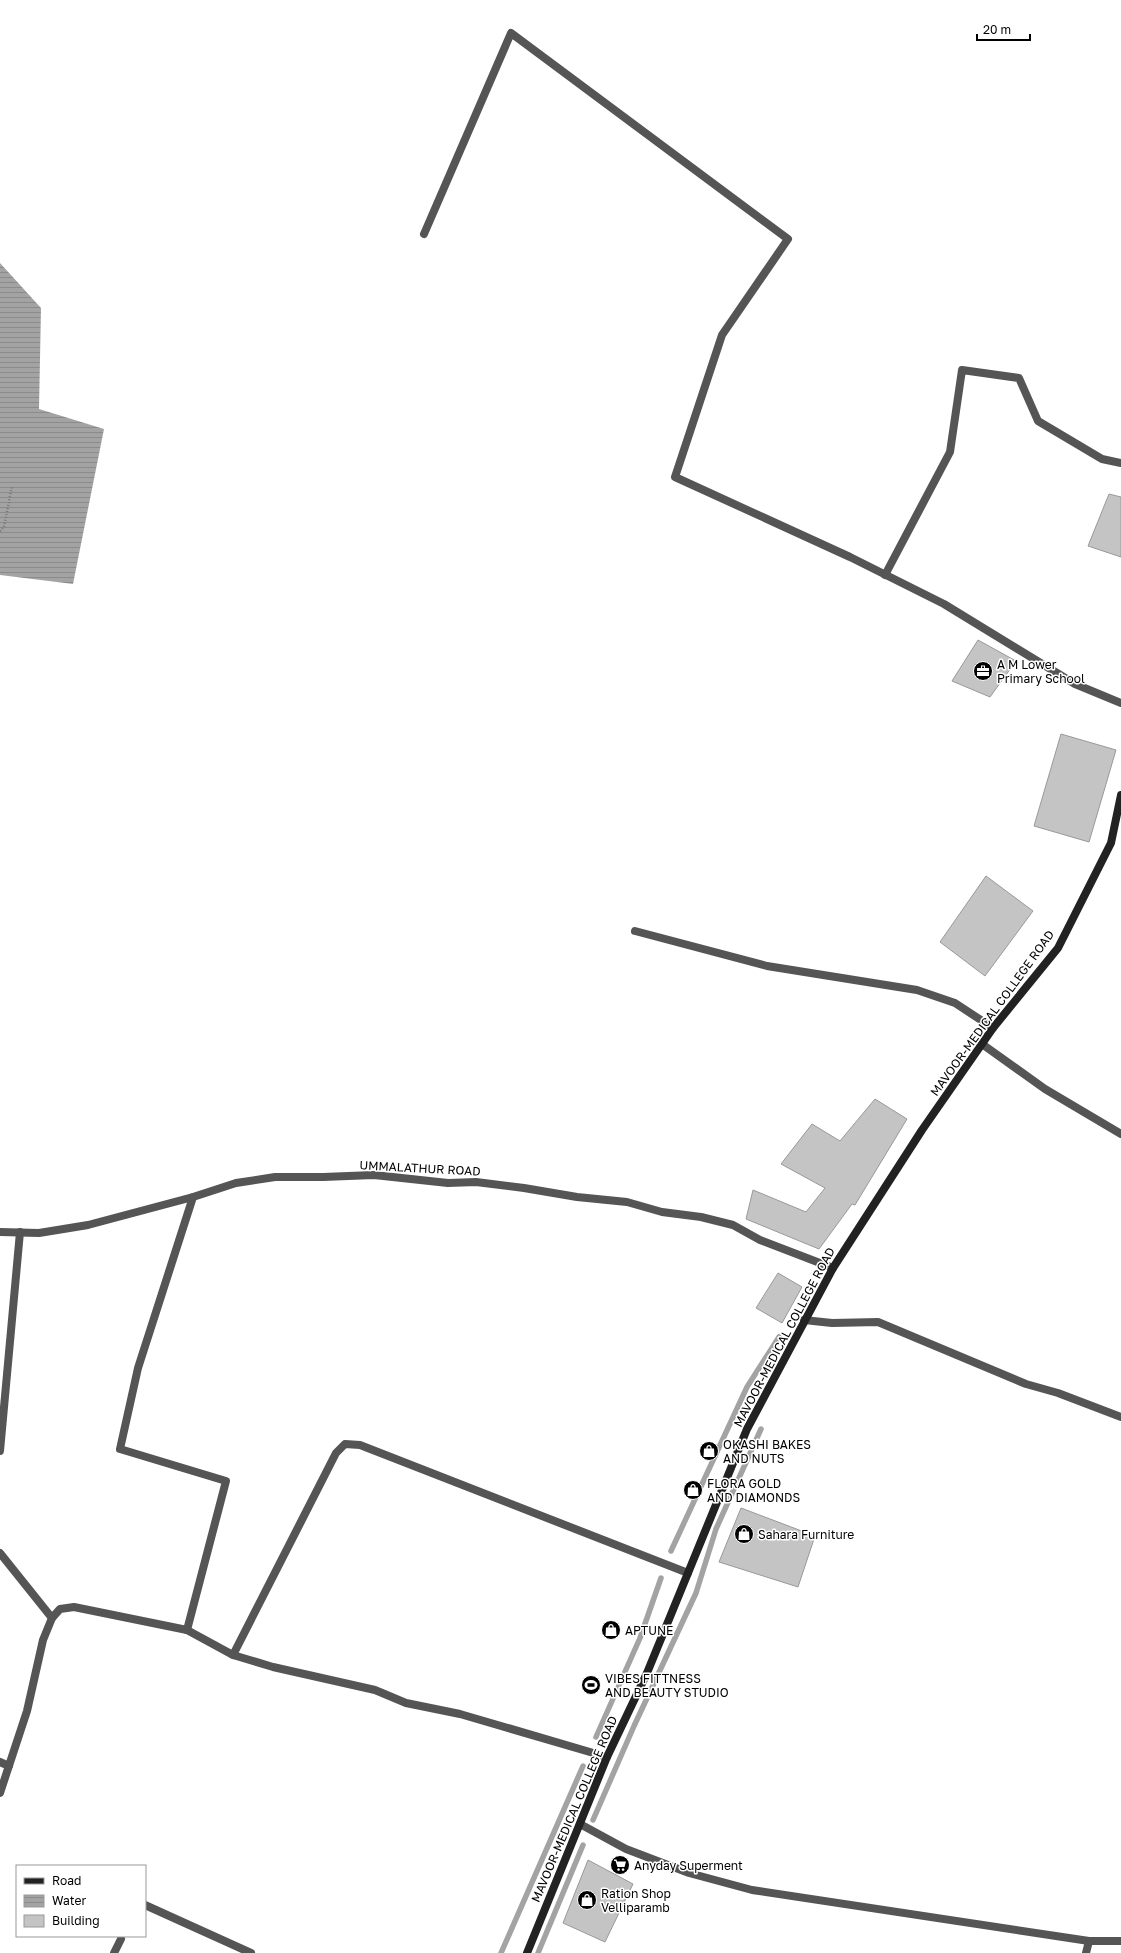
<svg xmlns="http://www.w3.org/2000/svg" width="1121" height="1953" viewBox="0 0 1121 1953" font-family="'Golos Text',sans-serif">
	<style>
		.water { fill: url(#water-rules) }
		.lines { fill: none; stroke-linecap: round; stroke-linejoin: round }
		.stream { stroke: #a3a3a3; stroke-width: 5.5 }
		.building { fill: #c4c4c4; stroke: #999 }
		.path { stroke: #777; stroke-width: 2.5; stroke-dasharray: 1 2; stroke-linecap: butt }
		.street { stroke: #555; stroke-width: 8 }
		.secondary { stroke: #222; stroke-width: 8 }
		.labels { text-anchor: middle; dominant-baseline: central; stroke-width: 3; stroke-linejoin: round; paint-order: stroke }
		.poi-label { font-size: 12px; fill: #000; stroke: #fff; text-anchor: start }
		.street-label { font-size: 12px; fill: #000; stroke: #fff }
	</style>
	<defs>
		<pattern id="water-rules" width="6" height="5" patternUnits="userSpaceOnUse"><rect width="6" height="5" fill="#a3a3a3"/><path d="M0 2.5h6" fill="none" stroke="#8b8b8b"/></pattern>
	</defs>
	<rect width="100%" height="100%" fill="#fff"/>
	<polygon class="water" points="0,263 41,308 39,409 104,429 73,584 0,575"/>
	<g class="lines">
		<g class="stream">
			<polyline points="671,1551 747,1387 779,1337"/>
			<polyline points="596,1737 640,1638 661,1578"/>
			<polyline points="593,1820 634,1726 696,1593 716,1529 761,1429"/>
			<polyline points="501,1953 583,1766"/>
			<polyline points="538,1953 583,1845"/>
		</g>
	</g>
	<g class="building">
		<polygon points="1109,494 1121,497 1121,557 1088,546"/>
		<polygon points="978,640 1016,661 990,697 952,681"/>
		<polygon points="1061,734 1116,750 1089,842 1034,826"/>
		<polygon points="986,876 1033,911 985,976 940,942"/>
		<polygon points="875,1099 907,1119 855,1205 852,1204 819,1249 746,1219 753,1190 806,1212 825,1188 781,1164 812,1124 840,1141"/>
		<polygon points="778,1273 802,1287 782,1323 756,1308"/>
		<polygon points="741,1508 815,1536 798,1587 719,1562"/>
		<polygon points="588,1860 633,1884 605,1942 563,1923"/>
	</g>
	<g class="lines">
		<polyline class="path" points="0,531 4,527 12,486"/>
		<g class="street">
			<polyline points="424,234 511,33 788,239 722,335 675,477 850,557 944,604 1075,684 1121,703"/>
			<polyline points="885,575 950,452 962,370 1019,378 1038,421 1102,459 1121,463"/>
			<polyline points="635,931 767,966 917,990 955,1003 993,1028"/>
			<polyline points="982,1044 1045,1089 1121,1134"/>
			<polyline points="0,1232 39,1233 88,1225 193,1197 236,1183 275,1177 323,1177 374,1175 448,1183 476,1182 524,1188 577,1197 627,1202 662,1212 701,1217 733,1225 760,1240 833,1268"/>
			<polyline points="804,1320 832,1323 878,1322 1026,1384 1058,1393 1121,1417"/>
			<polyline points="0,1451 20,1232"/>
			<polyline points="0,1553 52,1618"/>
			<polyline points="187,1630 226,1481 120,1449 138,1368 193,1197"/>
			<polyline points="233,1655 336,1453 345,1444 360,1445 688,1573"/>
			<polyline points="0,1762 9,1766"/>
			<polyline points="0,1793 27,1711 43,1640 52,1618 60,1609 74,1607 187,1630 233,1655 273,1667 375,1690 406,1703 460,1714 607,1757"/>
			<polyline points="580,1824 626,1849 689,1873 752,1890 1089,1941 1121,1941"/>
			<polyline points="145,1905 251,1953"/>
			<polyline points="114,1953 121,1939"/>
			<polyline points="1086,1953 1089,1941"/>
		</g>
		<polyline class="secondary" points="527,1953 607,1757 647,1673 747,1429 833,1268 922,1130 993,1028 1058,948 1111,843 1121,795"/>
	</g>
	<defs>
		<symbol id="office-disc" viewBox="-11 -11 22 22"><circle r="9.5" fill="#000" stroke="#fff"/><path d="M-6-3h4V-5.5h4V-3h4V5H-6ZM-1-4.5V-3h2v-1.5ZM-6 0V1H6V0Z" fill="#fff"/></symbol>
		<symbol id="shop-disc" viewBox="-11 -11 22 22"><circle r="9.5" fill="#000" stroke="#fff"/><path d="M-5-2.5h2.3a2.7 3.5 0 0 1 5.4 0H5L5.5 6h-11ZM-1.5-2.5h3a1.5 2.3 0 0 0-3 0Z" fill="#fff"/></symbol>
		<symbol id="stadium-disc" viewBox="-11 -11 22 22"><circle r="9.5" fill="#000" stroke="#fff"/><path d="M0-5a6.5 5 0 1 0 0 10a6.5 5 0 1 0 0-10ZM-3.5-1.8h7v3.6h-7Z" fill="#fff"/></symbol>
		<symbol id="supermarket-disc" viewBox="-11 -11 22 22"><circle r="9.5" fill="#000" stroke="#fff"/><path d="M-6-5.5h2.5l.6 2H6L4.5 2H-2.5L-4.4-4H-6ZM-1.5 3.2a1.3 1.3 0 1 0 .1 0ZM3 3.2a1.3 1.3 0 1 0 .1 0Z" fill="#fff"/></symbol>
	</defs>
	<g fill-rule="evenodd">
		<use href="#office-disc" x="972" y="660" width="22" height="22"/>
		<use href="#shop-disc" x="698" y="1440" width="22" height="22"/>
		<use href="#shop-disc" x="682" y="1479" width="22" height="22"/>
		<use href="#shop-disc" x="733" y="1523" width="22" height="22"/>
		<use href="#shop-disc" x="600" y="1619" width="22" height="22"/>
		<use href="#stadium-disc" x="580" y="1674" width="22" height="22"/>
		<use href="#supermarket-disc" x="609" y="1854" width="22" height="22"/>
		<use href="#shop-disc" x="576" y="1889" width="22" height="22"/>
	</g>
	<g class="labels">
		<g class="poi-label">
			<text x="997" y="664">A M Lower<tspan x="997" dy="14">Primary School</tspan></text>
			<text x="723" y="1444">OKASHI BAKES<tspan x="723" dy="14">AND NUTS</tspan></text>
			<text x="707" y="1483">FLORA GOLD<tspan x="707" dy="14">AND DIAMONDS</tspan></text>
			<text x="758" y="1534">Sahara Furniture</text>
			<text x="625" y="1630">APTUNE</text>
			<text x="605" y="1678">VIBES FITTNESS<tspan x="605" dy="14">AND BEAUTY STUDIO</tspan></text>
			<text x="634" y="1865">Anyday Superment</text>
			<text x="601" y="1893">Ration Shop<tspan x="601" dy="14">Velliparamb</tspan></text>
		</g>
		<g class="street-label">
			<text transform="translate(992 1013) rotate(-54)">MAVOOR-MEDICAL COLLEGE ROAD</text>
			<text transform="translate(420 1168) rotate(3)">UMMALATHUR ROAD</text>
			<text transform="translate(784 1337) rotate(-62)">MAVOOR-MEDICAL COLLEGE ROAD</text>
			<text transform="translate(574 1809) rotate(-67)">MAVOOR-MEDICAL COLLEGE ROAD</text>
		</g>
	</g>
	<rect x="16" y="1865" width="130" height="72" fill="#ffffff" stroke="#999999"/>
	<rect x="24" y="1878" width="20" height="6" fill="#222222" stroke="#999999"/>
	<text x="52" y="1885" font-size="12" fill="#000000">Road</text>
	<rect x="24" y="1895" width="20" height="12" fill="url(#water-rules)" stroke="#999999"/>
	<text x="52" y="1905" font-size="12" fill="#000000">Water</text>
	<rect x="24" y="1915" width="20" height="12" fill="#c4c4c4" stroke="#999999"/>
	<text x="52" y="1925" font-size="12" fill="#000000">Building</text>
	<path d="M977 34v6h53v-6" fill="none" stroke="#000000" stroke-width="2"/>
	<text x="983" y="34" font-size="12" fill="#000000" stroke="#ffffff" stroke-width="3" paint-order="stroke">20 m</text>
</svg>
